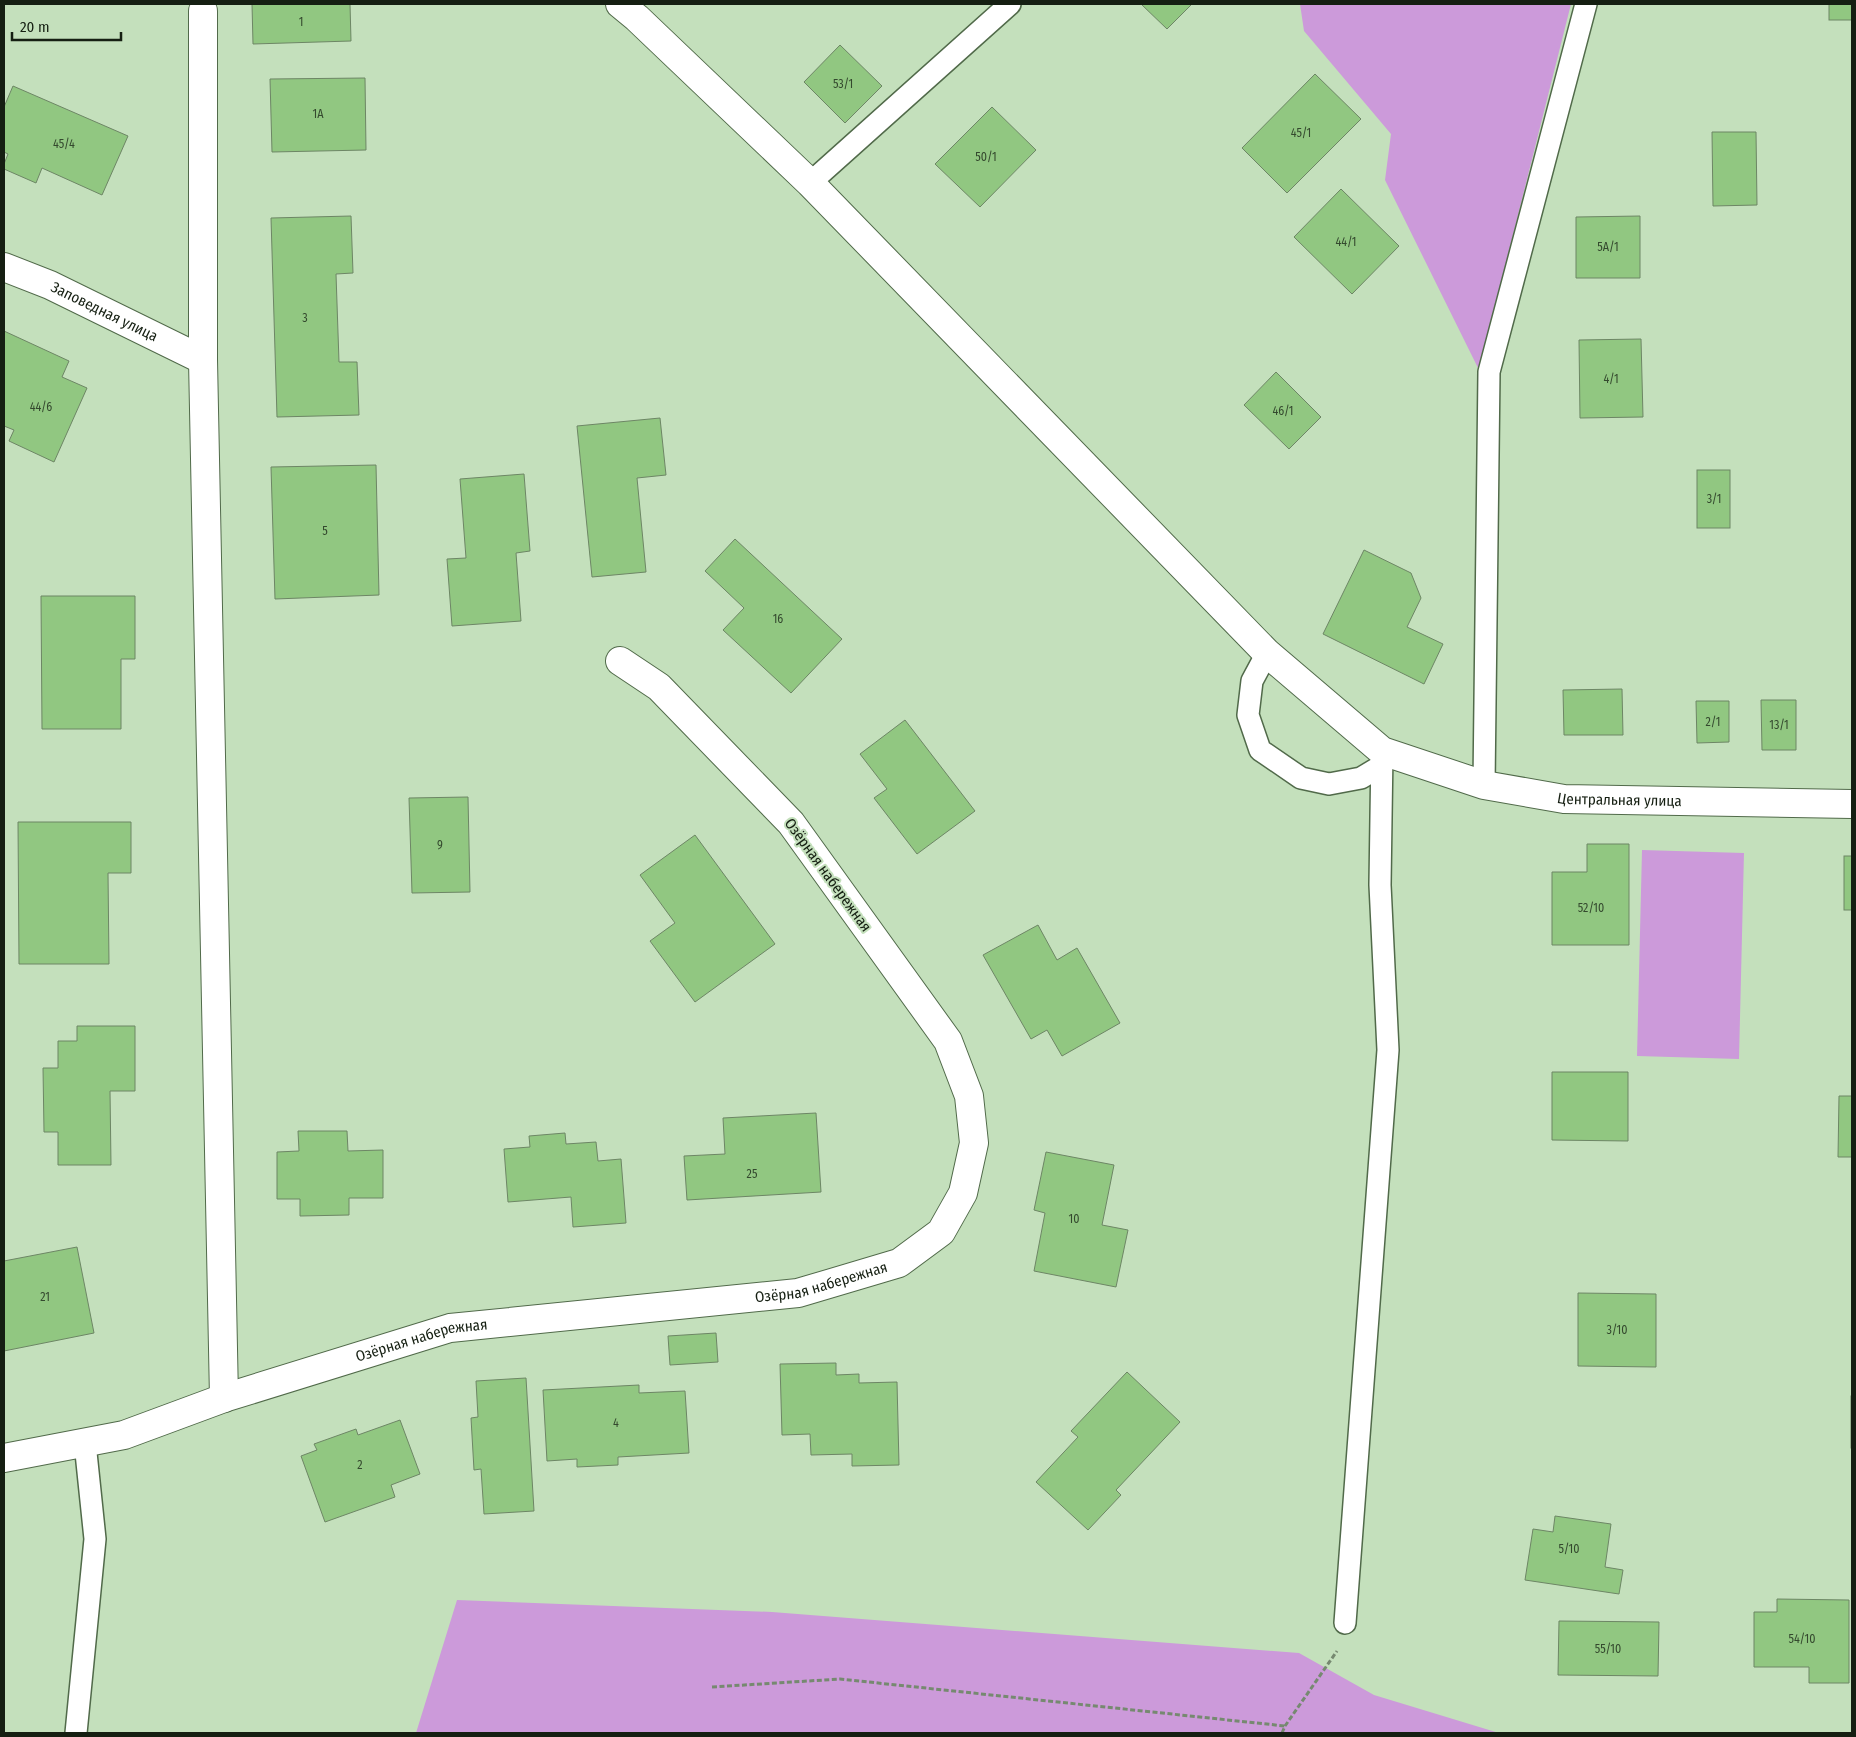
<svg xmlns="http://www.w3.org/2000/svg" width="1856" height="1737" viewBox="0 0 1856 1737" font-family="'Fira Sans Condensed',sans-serif">
	<style>
		.green { fill: #cc9ada }
		.building { fill: #91c781; stroke: #6d8665 }
		.lines { fill: none; stroke-linecap: round; stroke-linejoin: round }
		.service-casing { stroke: #516a4a; stroke-width: 24 }
		.minor-casing { stroke: #516a4a; stroke-width: 30 }
		.path { stroke: #768970; stroke-width: 3; stroke-dasharray: 5 2.5; stroke-linecap: butt }
		.service { stroke: #fff; stroke-width: 21 }
		.minor { stroke: #fff; stroke-width: 28 }
		.labels { text-anchor: middle; dominant-baseline: central; stroke-width: 4; stroke-linejoin: round; paint-order: stroke }
		.number-label { font-size: 12px; fill: #34492e }
		.street-label { font-size: 15px; fill: #151f12; stroke: #c4e0bc }
	</style>
	<rect width="100%" height="100%" fill="#c4e0bc"/>
	<g class="green">
		<polygon points="1300,4 1571,4 1479,370 1385,180 1391,134 1304,31"/>
		<polygon points="1642,850 1744,853 1739,1059 1637,1056"/>
		<polygon points="457,1600 772,1612 1299,1653 1374,1695 1499,1733 416,1733"/>
	</g>
	<g class="building">
		<polygon points="252,4 350,4 351,41 253,44"/>
		<polygon points="1141,4 1192,4 1167,29"/>
		<rect x="1829" y="4" width="23" height="16"/>
		<polygon points="840,45 882,86 845,123 804,82"/>
		<polygon points="1315,74 1361,119 1287,193 1242,148"/>
		<polygon points="365,78 366,150 272,152 270,79"/>
		<polygon points="13,86 128,136 102,195 42,168 36,183 4,169 4,164 8,154 4,152 4,107"/>
		<polygon points="992,107 1036,150 980,207 935,164"/>
		<polygon points="1712,132 1756,132 1757,205 1713,206"/>
		<polygon points="1341,189 1399,246 1352,294 1294,237"/>
		<polygon points="351,216 353,273 336,274 339,362 357,362 359,415 277,417 271,218"/>
		<polygon points="1640,216 1640,278 1576,278 1576,217"/>
		<polygon points="4,331 69,361 62,377 87,388 54,462 9,441 14,430 4,426"/>
		<polygon points="1641,339 1643,417 1580,418 1579,340"/>
		<polygon points="1276,372 1321,417 1289,449 1244,405"/>
		<polygon points="660,418 666,475 637,478 646,572 592,577 577,426"/>
		<polygon points="376,465 379,595 275,599 271,467"/>
		<rect x="1697" y="470" width="33" height="58"/>
		<polygon points="524,474 530,551 516,553 521,621 452,626 447,559 466,558 460,479"/>
		<polygon points="735,539 842,639 791,693 723,630 744,608 705,571"/>
		<polygon points="1364,550 1411,573 1421,598 1407,627 1443,644 1424,684 1323,634"/>
		<polygon points="41,596 135,596 135,659 121,659 121,729 42,729"/>
		<polygon points="1622,689 1623,735 1564,735 1563,690"/>
		<polygon points="1761,700 1796,700 1796,750 1762,750"/>
		<polygon points="1696,701 1729,701 1729,742 1697,743"/>
		<polygon points="905,720 975,811 917,854 874,798 887,789 860,754"/>
		<polygon points="468,797 470,892 412,893 409,798"/>
		<polygon points="18,822 131,822 131,873 108,873 109,964 19,964"/>
		<polygon points="695,835 775,944 695,1002 650,941 675,923 640,875"/>
		<polygon points="1587,844 1629,844 1629,945 1552,945 1552,872 1587,872"/>
		<rect x="1844" y="856" width="8" height="54"/>
		<polygon points="1038,925 1057,960 1077,948 1120,1023 1062,1056 1047,1030 1031,1039 983,955"/>
		<polygon points="77,1026 135,1026 135,1091 110,1091 111,1165 58,1165 58,1132 44,1132 43,1068 58,1068 58,1041 77,1041"/>
		<polygon points="1552,1072 1628,1072 1628,1141 1552,1140"/>
		<polygon points="1839,1096 1852,1096 1852,1157 1838,1157"/>
		<polygon points="816,1113 821,1192 687,1200 684,1156 725,1154 723,1118"/>
		<polygon points="298,1131 347,1131 348,1151 383,1150 383,1198 349,1198 349,1215 300,1216 300,1199 277,1199 277,1152 299,1151"/>
		<polygon points="565,1133 566,1144 596,1142 598,1161 621,1159 626,1223 573,1227 571,1197 508,1202 504,1149 530,1147 529,1136"/>
		<polygon points="1046,1152 1114,1165 1102,1225 1128,1230 1116,1287 1034,1271 1045,1213 1034,1210"/>
		<polygon points="77,1247 94,1333 4,1351 4,1261"/>
		<polygon points="1578,1293 1656,1294 1656,1367 1578,1366"/>
		<polygon points="716,1333 718,1362 670,1365 668,1336"/>
		<polygon points="836,1363 836,1375 859,1374 859,1383 897,1382 899,1465 852,1466 852,1454 811,1455 810,1434 782,1435 780,1364"/>
		<polygon points="1127,1372 1180,1422 1116,1490 1121,1495 1088,1530 1036,1482 1078,1437 1071,1431"/>
		<polygon points="526,1378 534,1511 484,1514 481,1469 474,1470 471,1418 478,1417 476,1381"/>
		<polygon points="639,1385 639,1393 685,1391 689,1453 618,1457 618,1465 577,1467 577,1459 547,1461 543,1390"/>
		<rect x="1851" y="1396" width="1" height="52"/>
		<polygon points="400,1420 420,1474 391,1485 395,1497 325,1522 301,1456 317,1450 314,1444 356,1429 358,1435"/>
		<polygon points="1555,1516 1611,1524 1605,1567 1623,1570 1619,1594 1525,1580 1533,1529 1553,1532"/>
		<polygon points="1777,1599 1849,1600 1849,1683 1809,1683 1809,1667 1754,1667 1754,1612 1777,1612"/>
		<polygon points="1559,1621 1659,1622 1658,1676 1558,1675"/>
	</g>
	<g class="lines">
		<defs>
			<g id="service">
				<polyline points="810,183 1010,4"/>
				<polyline points="1267,653 1252,681 1248,715 1260,750 1301,778 1329,784 1361,778 1381,766"/>
				<polyline points="1484,785 1489,372 1586,4"/>
				<polyline points="1345,1623 1388,1050 1380,885 1382,751"/>
				<polyline points="76,1733 95,1539 85,1443"/>
			</g>
			<g id="minor">
				<path id="s1" d="M620,4L637,18L810,183L1267,653L1382,751L1484,785L1564,799L1852,804"/>
				<polyline points="203,11 203,360 224,1398"/>
				<path id="s2" d="M4,267L50,285L203,360"/>
				<path id="s3" d="M4,1458L124,1435L224,1398L450,1328L798,1293L899,1263L941,1232L963,1193L974,1143L969,1096L948,1041L791,823L659,687L620,661"/>
			</g>
		</defs>
		<use href="#service" class="service-casing"/>
		<use href="#minor" class="minor-casing"/>
		<g class="path">
			<polyline points="712,1687 840,1679 1285,1726"/>
			<polyline points="1282,1733 1285,1726 1337,1651"/>
		</g>
		<use href="#service" class="service"/>
		<use href="#minor" class="minor"/>
	</g>
	<g class="labels">
		<g class="number-label">
			<text x="301" y="22">1</text>
			<text x="843" y="84">53/1</text>
			<text x="318" y="114">1А</text>
			<text x="1301" y="133">45/1</text>
			<text x="64" y="144">45/4</text>
			<text x="986" y="157">50/1</text>
			<text x="1346" y="242">44/1</text>
			<text x="1608" y="247">5А/1</text>
			<text x="305" y="318">3</text>
			<text x="1611" y="379">4/1</text>
			<text x="41" y="407">44/6</text>
			<text x="1283" y="411">46/1</text>
			<text x="1714" y="499">3/1</text>
			<text x="325" y="531">5</text>
			<text x="778" y="619">16</text>
			<text x="1713" y="722">2/1</text>
			<text x="1779" y="725">13/1</text>
			<text x="440" y="845">9</text>
			<text x="1591" y="908">52/10</text>
			<text x="752" y="1174">25</text>
			<text x="1074" y="1219">10</text>
			<text x="45" y="1297">21</text>
			<text x="1617" y="1330">3/10</text>
			<text x="616" y="1423">4</text>
			<text x="360" y="1465">2</text>
			<text x="1569" y="1549">5/10</text>
			<text x="1802" y="1639">54/10</text>
			<text x="1608" y="1649">55/10</text>
		</g>
		<g class="street-label">
			<text stroke="none"><textPath href="#s2" startOffset="110">Заповедная улица</textPath></text>
			<text stroke="none"><textPath href="#s1" startOffset="1312">Центральная улица</textPath></text>
			<text transform="translate(828 875) rotate(54)">Озёрная набережная</text>
			<text stroke="none"><textPath href="#s3" startOffset="840">Озёрная набережная</textPath></text>
			<text stroke="none"><textPath href="#s3" startOffset="435">Озёрная набережная</textPath></text>
		</g>
	</g>
	<rect width="1856" height="1737" fill="none" stroke="#151f12" stroke-width="10"/>
	<path d="M12 32v8h109v-8" fill="none" stroke="#151f12" stroke-width="2.5"/>
	<text x="20" y="32" font-size="15" fill="#151f12" stroke="#c4e0bc" stroke-width="4" paint-order="stroke">20 m</text>
</svg>
